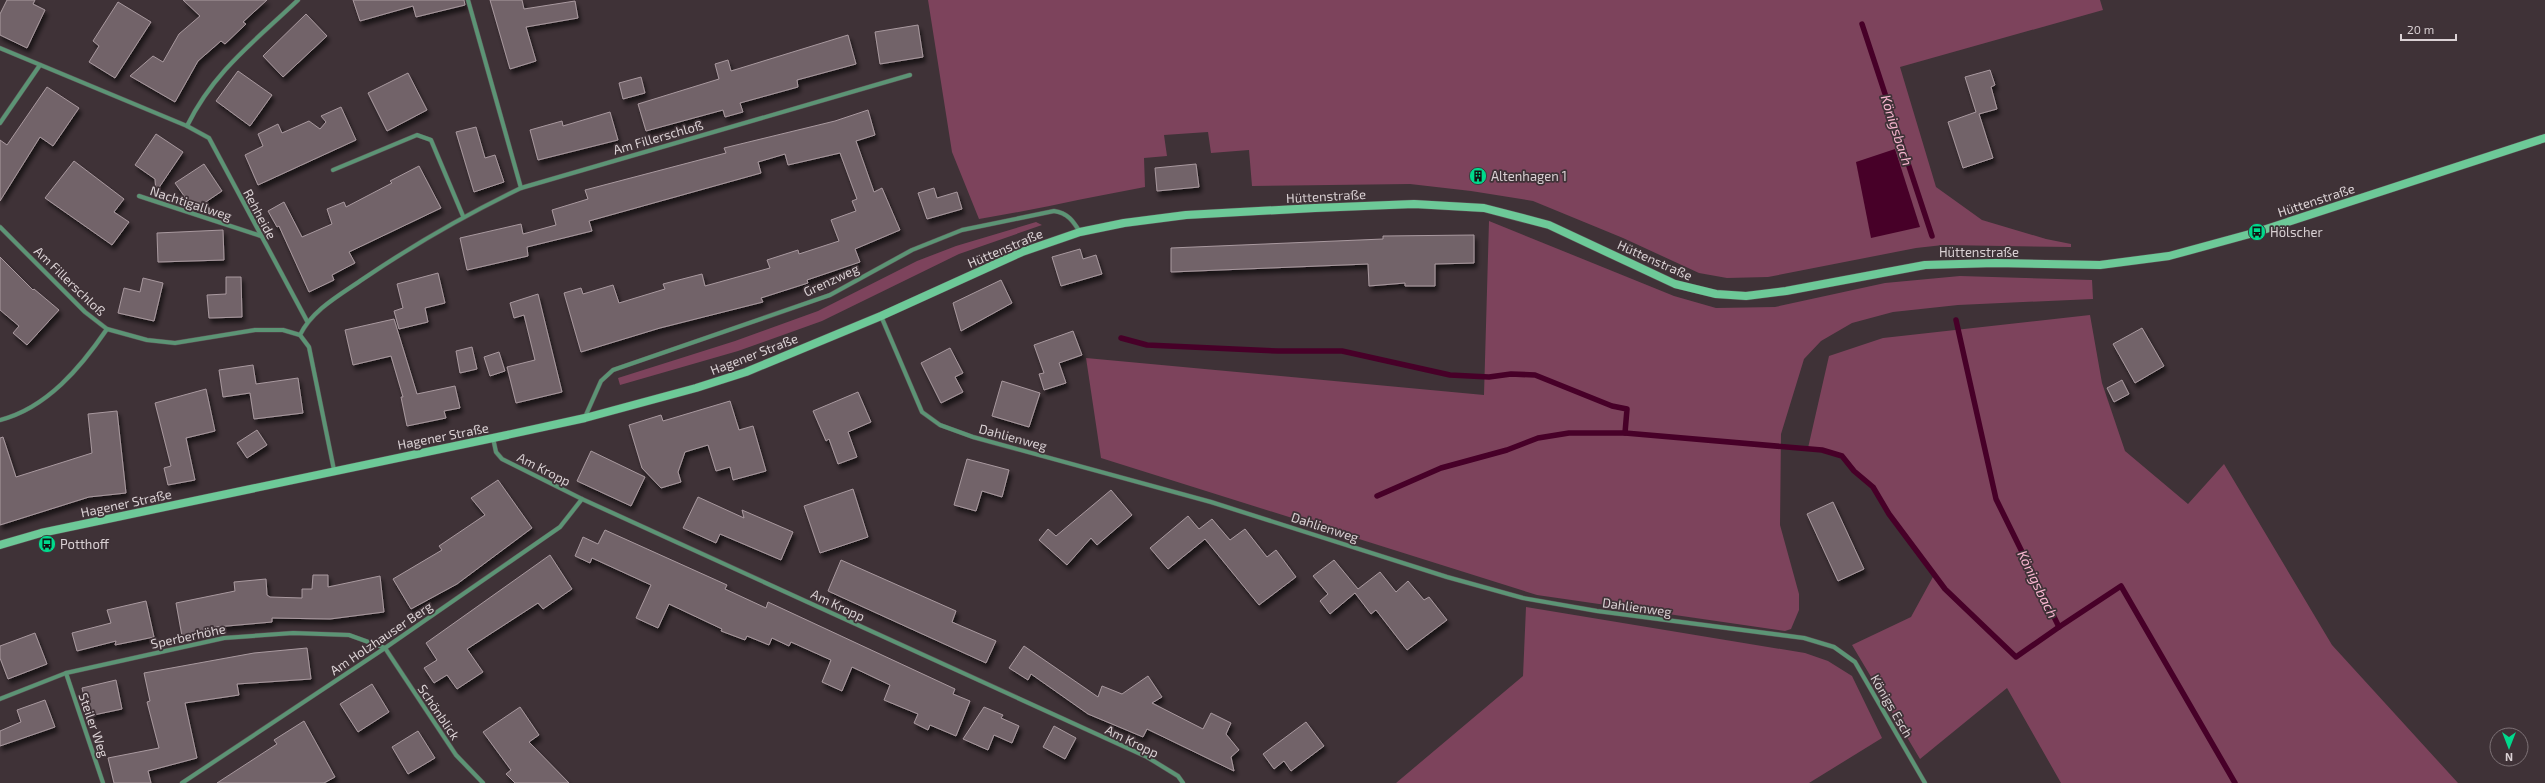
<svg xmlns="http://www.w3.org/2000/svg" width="2545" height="783" viewBox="0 0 2545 783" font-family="'Exo 2',sans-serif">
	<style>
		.green { fill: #7d435c }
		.water { fill: #470028 }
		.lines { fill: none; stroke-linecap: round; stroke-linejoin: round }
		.stream { stroke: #470028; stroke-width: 5.5 }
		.building { fill: #726469; stroke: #a9999f; filter: url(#shadow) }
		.street-casing { stroke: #5b4f53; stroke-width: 5 }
		.secondary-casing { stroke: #5b4f53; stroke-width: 9 }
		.street { stroke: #5c9475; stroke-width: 4 }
		.secondary { stroke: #6dc998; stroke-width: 8 }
		.labels { text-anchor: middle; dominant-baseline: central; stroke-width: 3.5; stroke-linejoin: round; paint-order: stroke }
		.street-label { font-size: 13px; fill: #dad1d4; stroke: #3f3237 }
		.poi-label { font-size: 13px; fill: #dad1d4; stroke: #3f3237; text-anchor: start }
		.water-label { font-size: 14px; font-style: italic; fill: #f7b5cf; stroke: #3f3237 }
	</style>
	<defs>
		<filter id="shadow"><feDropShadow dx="2.5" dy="4.5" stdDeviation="2" flood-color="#0009"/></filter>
	</defs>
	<rect width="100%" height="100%" fill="#3f3237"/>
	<g class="green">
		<path d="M928,0H2100L2103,10L1900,67L1936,187L1982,220L2046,239L2071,244V247L1943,245L1916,248L1768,277L1727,278L1699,273L1623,238L1533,201L1471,191L1410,184L1252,186L1249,150L1211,153L1208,132L1164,135L1167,156L1144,158L1145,187C1089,197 1035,210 979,219L952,152Z"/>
		<polygon points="1489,221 1674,296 1716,308 1775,307 1885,283 1960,276 2092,280 2093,299 1958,305 1893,312 1852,323 1821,341 1804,359 1781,434 1780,525 1799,594 1799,610 1791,629 1785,631 1537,595 1101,458 1086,358 1484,395"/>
		<polygon points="1036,222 1042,225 959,254 822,321 738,351 620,385 618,378 735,341 818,311 917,261 956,246"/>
		<polygon points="2090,315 2102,383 2125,451 2188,504 2224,464 2332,645 2458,783 2061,783 2007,688 1920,759 1852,645 1911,617 1934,575 1889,514 1873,487 1854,471 1842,456 1808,448 1829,356 1883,338"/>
		<polygon points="1526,607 1805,653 1828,661 1852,676 1882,738 1809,783 1396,783 1523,676"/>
	</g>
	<polygon class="water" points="1895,149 1920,227 1871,238 1856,162"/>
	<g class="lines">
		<g class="stream">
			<polyline points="1862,24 1932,236"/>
			<polyline points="1956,320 1996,499 2059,627 2121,586 2235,783"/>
			<polyline points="1121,338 1147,345 1278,351 1342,351 1450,375 1489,377 1511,374 1535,375 1612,406 1627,409 1625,433"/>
			<polyline points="1377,496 1441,468 1507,450 1538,438 1569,433 1625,433 1822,450 1842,456 1854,471 1873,487 1889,514 1945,589 2016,657 2059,627"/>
		</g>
	</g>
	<g class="building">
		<polygon points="7,0 35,0 33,4 45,10 27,48 0,35 0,14"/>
		<polygon points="183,0 267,0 243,22 246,24 225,44 221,41 198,61 175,102 130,76 153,56 163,62 179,34 200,16"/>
		<polygon points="353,0 464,0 465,5 416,17 413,6 360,21"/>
		<polygon points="490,0 522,0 524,9 575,1 578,18 526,27 536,61 510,69"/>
		<polygon points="118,2 151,22 115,78 89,62 99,46 93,41"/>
		<polygon points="306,14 327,36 283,77 263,56"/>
		<polygon points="918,25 923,57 880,64 875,32"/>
		<polygon points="848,35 856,64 797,80 798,87 740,103 743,112 725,117 723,110 646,131 638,104 719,79 715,64 728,60 731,71"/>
		<polygon points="1990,70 1995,85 1991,87 1997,109 1979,114 1993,158 1963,168 1948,122 1976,112 1965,77"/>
		<polygon points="238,71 272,95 250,126 216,101"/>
		<polygon points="408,73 427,110 387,131 368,93"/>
		<polygon points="641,77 645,93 623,99 619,83"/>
		<polygon points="47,87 79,108 53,146 40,137 0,201 0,140 7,145"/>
		<polygon points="341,107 356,140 258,185 245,155 263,146 258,134 278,124 282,133 309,121 320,129 326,122 321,116"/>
		<polygon points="868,110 875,135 856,141 874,192 882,188 900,230 855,249 860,262 807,280 808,283 761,298 763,302 660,328 581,352 564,293 581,288 583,294 613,285 619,303 665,289 663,284 702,274 705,286 770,268 767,260 798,250 799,254 839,241 831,220 856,211 852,201 857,199 840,153 788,165 785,154 758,162 761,173 589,221 592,231 527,247 528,256 467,270 460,238 521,224 523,234 556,225 552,210 588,199 585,190 726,153 724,148 835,121"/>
		<polygon points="610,112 618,140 538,160 530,130 562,121 563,126"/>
		<polygon points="476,127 485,158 495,155 504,182 474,192 456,132"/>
		<polygon points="156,134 183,152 156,192 155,179 135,165"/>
		<polygon points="74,161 124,199 114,212 129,222 112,245 45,198"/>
		<polygon points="204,164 222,191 194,210 175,183"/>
		<polygon points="1196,164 1199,187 1157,191 1155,168"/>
		<polygon points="419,166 441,208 349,252 355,263 332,275 334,280 309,292 279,226 277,227 268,211 284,202 302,237 332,224 327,209 344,202 346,207 392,183 390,181"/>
		<polygon points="934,188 937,198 957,192 962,209 927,219 918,193"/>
		<polygon points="223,230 224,260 158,262 157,233"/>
		<polygon points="1474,235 1474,263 1435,264 1435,286 1405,286 1405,283 1369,286 1368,264 1171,272 1171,248 1383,239 1383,236"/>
		<polygon points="1080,249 1083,259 1096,255 1102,274 1061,286 1052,257"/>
		<polygon points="0,257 33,290 34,289 59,310 27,345 13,333 19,326 0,310"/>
		<polygon points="438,273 445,303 425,308 428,322 399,329 394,311 403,308 397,284"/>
		<polygon points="226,277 241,277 242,317 209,318 207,295 226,294"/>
		<polygon points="143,278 163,283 154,321 118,313 124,288 140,292"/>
		<polygon points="1001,280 1012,303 961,331 953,303"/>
		<polygon points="538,294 562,392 516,403 507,367 535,360 524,315 514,318 510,303"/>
		<polygon points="394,319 417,394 455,386 460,408 444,411 446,418 407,426 401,397 403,397 391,356 353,365 345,330"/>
		<polygon points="2142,328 2164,366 2135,383 2113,344"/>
		<polygon points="1073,331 1082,355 1059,363 1066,383 1044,390 1039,374 1044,373 1034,345"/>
		<polygon points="472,347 477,369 460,373 456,351"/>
		<polygon points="950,348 963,373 955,377 963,392 941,403 921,363"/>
		<polygon points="499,352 505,371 490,376 484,357"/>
		<polygon points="253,365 256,384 298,378 303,413 254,419 250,393 223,397 219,370"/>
		<polygon points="2122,380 2129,394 2114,402 2107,388"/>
		<polygon points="1002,381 1040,393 1029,427 992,416"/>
		<polygon points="206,389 215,431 186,438 195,480 168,485 164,468 171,466 155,403"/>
		<polygon points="858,392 871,422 848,432 857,457 838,464 829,439 826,441 813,411"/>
		<polygon points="730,401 739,430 753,426 766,471 733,480 730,467 716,471 708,445 685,452 678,472 681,482 661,488 642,468 629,425 661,415 663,421"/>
		<polygon points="117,411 126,493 89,497 0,525 0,438 3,437 16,477 92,453 88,414"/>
		<polygon points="257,430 267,445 247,458 237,443"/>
		<polygon points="591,451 645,477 631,506 577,481"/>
		<polygon points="967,459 1009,470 1002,497 982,491 976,511 954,505"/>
		<polygon points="498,480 532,528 457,584 411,609 393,579 442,550 439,546 485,515 471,498"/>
		<polygon points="853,489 868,537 820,553 804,506"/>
		<polygon points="1111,490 1132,515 1097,545 1091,538 1067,565 1039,540 1048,529 1056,536"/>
		<polygon points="698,497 744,518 742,510 793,532 781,560 720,534 716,543 683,528"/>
		<polygon points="1833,502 1864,569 1838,581 1807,514"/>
		<polygon points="1188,516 1199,529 1212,519 1230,540 1245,529 1267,557 1276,550 1296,577 1259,605 1205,539 1168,569 1150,548"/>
		<polygon points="605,530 727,585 725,589 766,608 768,602 955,689 953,694 970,701 956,736 930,725 928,730 914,723 918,714 884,700 890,685 852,667 842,691 822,682 831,660 791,642 789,646 772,638 769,645 747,636 745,640 721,631 722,629 669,604 658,628 636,618 651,585 592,558 590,563 575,556 583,537 598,544"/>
		<polygon points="550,555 572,589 543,609 538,603 467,649 483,672 457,689 447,675 434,683 424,668 437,660 426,643"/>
		<polygon points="841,560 956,611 952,622 996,641 986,663 828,591"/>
		<polygon points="1334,560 1358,589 1380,572 1396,592 1408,581 1424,600 1429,597 1447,620 1407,650 1376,610 1371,614 1355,593 1330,614 1320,601 1328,594 1313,576"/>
		<polygon points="313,575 328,575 328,587 380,576 384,612 330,619 272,618 272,622 216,627 216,629 182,636 176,603 235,591 234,582 266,579 267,595 270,597 302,598 302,589 312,589"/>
		<polygon points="146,601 154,637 115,645 116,641 77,651 72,633 111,623 107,610"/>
		<polygon points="35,633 47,664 8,679 0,658 0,646"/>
		<polygon points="1024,646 1098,697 1102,686 1122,694 1148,676 1162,697 1152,703 1203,729 1211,713 1231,723 1226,734 1239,750 1231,757 1234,771 1147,729 1143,737 1088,714 1031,674 1028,680 1009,668"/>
		<polygon points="307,648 311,679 237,684 239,695 185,703 197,758 148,771 151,783 114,783 108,758 159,748 147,702 150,701 144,673 254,653"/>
		<polygon points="116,680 122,709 89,716 82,688"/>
		<polygon points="372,684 389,712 358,732 340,704"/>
		<polygon points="45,700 55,727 0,746 0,731 21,722 17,710"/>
		<polygon points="520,707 539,735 529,742 569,783 515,783 506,774 511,770 483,732"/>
		<polygon points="984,707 1003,715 1001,718 1019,726 1012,743 994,735 988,750 963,739"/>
		<polygon points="304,721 335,777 324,783 217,783 277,744 274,740"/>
		<polygon points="1306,722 1324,746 1291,771 1284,761 1274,769 1263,754"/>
		<polygon points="1054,726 1076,738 1065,759 1043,747"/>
		<polygon points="418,731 435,758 408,774 392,747"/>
	</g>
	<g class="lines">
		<defs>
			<g id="street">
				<polyline points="468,0 521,188"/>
				<path d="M0,48L187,126C214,71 255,41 298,0"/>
				<polyline points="0,123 40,65"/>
				<polyline points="187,126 209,138 307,321"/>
				<polyline points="333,170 417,135 431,140 463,216"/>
				<polyline points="139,196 261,236"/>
				<polyline points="0,227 85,312 107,329 147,340 175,343 255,330 283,330 300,335 309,347 334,470"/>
				<polyline points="881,316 922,412 940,425 973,437 1211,502 1447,577 1523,598 1597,611 1804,638 1834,647 1855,662 1925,783"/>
				<path d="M300,335C312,310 340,295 363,279C416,243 463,216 521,188L910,75"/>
				<path d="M585,417L601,381L613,370L830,295L912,250L962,230L1054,211C1068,213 1073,221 1080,232"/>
				<path d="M0,420C47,408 81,367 107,329"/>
				<polyline points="493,438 496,452 502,459 582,499 1147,757 1178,776 1183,783"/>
				<polyline points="66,673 103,783"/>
				<polyline points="0,699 66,673 224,638 293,633 349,635 385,648 456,755 483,783"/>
				<polyline points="182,783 385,648 560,527 582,499"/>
			</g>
			<polyline id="secondary" points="0,545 41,533 493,438 585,418 696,388 746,372 881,316 1022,252 1080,232 1124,223 1186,215 1315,208 1414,204 1484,208 1549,225 1675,284 1716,294 1746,296 1786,291 1925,265 1995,263 2100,265 2169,256 2257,232 2545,138"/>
		</defs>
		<use href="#street" class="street-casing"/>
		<use href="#secondary" class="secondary-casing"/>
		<use href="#street" class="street"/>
		<use href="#secondary" class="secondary"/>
	</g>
	<defs>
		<symbol id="building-disc" viewBox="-11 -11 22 22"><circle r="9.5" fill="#00d98c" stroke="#3f3237"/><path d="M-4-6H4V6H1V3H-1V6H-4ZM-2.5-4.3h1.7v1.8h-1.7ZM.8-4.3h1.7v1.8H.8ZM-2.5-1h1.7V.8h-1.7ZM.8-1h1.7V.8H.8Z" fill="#111"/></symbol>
		<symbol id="bus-disc" viewBox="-11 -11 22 22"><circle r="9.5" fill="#00d98c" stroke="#3f3237"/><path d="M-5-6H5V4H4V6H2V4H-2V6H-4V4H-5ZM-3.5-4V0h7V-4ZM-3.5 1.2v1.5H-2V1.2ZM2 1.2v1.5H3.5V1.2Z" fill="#111"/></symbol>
	</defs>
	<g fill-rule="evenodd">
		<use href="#building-disc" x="1468" y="166" width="20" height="20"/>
		<use href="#bus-disc" x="2247" y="222" width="20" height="20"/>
		<use href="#bus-disc" x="37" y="534" width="20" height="20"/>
	</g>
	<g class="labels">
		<g class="street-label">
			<text transform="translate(658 137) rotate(-16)">Am Fillerschloß</text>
			<text transform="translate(1326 196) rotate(-3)">Hüttenstraße</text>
			<text transform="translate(2316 200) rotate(-18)">Hüttenstraße</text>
			<text transform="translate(191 203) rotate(18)">Nachtigallweg</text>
			<text transform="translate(260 214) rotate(62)">Rehheide</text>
			<text transform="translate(1005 248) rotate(-23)">Hüttenstraße</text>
			<text x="1979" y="252">Hüttenstraße</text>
			<text transform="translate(1655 260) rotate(24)">Hüttenstraße</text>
			<text transform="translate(831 280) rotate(-25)">Grenzweg</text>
			<text transform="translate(70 281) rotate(44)">Am Fillerschloß</text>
			<text transform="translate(754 354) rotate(-21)">Hagener Straße</text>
			<text transform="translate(443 436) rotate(-11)">Hagener Straße</text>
			<text transform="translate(1013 437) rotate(15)">Dahlienweg</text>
			<text transform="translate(544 469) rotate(27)">Am Kropp</text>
			<text transform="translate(126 503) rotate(-12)">Hagener Straße</text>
			<text transform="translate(1325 527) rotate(18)">Dahlienweg</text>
			<text transform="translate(838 605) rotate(25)">Am Kropp</text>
			<text transform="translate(1637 607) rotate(8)">Dahlienweg</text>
			<text transform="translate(188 636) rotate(-12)">Sperberhöhe</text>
			<text transform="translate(381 638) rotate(-34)">Am Holzhauser Berg</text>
			<text transform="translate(1892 706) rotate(60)">Königs Esch</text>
			<text transform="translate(439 712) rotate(56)">Schönblick</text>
			<text transform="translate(94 725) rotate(71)">Steiler Weg</text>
			<text transform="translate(1132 741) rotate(26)">Am Kropp</text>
		</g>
		<g class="poi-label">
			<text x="1491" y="176">Altenhagen 1</text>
			<text x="2270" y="232">Hölscher</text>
			<text x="60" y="544">Potthoff</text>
		</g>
		<g class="water-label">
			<text transform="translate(1897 130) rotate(72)">Königsbach</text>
			<text transform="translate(2038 584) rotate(64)">Königsbach</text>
		</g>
	</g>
	<g transform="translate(2509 747) rotate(180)"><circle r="19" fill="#3f3237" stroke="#7d7276"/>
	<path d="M0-3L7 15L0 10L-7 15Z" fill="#00d98c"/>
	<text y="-6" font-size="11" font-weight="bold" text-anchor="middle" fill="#dad1d4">N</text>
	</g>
	<path d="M2401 34v6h55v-6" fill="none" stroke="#dad1d4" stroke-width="2"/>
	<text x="2407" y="34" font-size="12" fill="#dad1d4" stroke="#3f3237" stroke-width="3" paint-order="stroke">20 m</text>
</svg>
